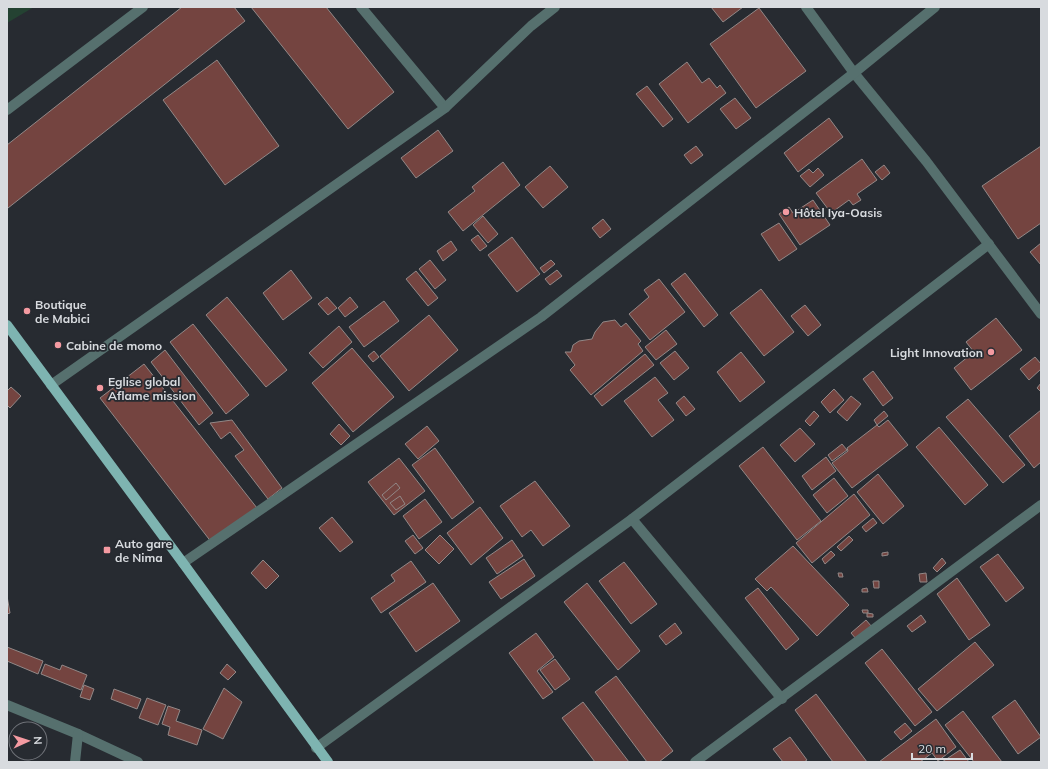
<svg xmlns="http://www.w3.org/2000/svg" width="1048" height="769" viewBox="0 0 1048 769" font-family="Mulish,sans-serif">
	<style>
		.green { fill: #244232 }
		.building { fill: #744440; stroke: #928887 }
		.lines { fill: none; stroke-linecap: round; stroke-linejoin: round }
		.minor { stroke: #56706e; stroke-width: 10 }
		.major { stroke: #7eb4b1; stroke-width: 10 }
		.poi-dot { fill: #f49aa1; stroke: #272b31; stroke-width: 1.5 }
		.labels { text-anchor: middle; dominant-baseline: central; stroke-width: 3.5; stroke-linejoin: round; paint-order: stroke }
		.poi-label { font-size: 12px; font-weight: bold; fill: #d8dbdf; stroke: #272b31; text-anchor: start }
	</style>
	<rect width="100%" height="100%" fill="#272b31"/>
	<polygon class="green" points="7,7 34,7 7,23"/>
	<g class="building">
		<polygon points="182,7 234,7 245,21 8,208 7,206 7,145"/>
		<polygon points="251,7 326,7 394,92 348,129"/>
		<polygon points="711,7 743,7 723,22"/>
		<polygon points="759,8 806,71 756,108 710,44"/>
		<polygon points="217,60 279,146 225,185 163,100"/>
		<polygon points="687,62 702,83 709,78 717,88 720,85 726,93 688,123 659,84"/>
		<polygon points="647,86 673,119 663,127 636,94"/>
		<polygon points="735,98 751,118 736,129 720,109"/>
		<polygon points="829,118 843,137 798,172 784,153"/>
		<polygon points="438,130 453,151 416,178 401,158"/>
		<polygon points="696,146 703,155 691,164 684,155"/>
		<polygon points="1041,146 1041,223 1018,239 982,186"/>
		<polygon points="862,159 877,180 857,194 861,200 853,205 849,200 831,213 816,193"/>
		<polygon points="503,162 520,185 463,231 448,212 475,191 472,187"/>
		<polygon points="884,165 890,173 882,180 875,172"/>
		<polygon points="550,166 568,187 543,208 525,187"/>
		<polygon points="818,168 824,175 810,187 800,176 809,169 813,173"/>
		<polygon points="813,200 830,225 800,245 779,214 789,207 793,213"/>
		<polygon points="483,216 498,234 488,243 473,225"/>
		<polygon points="603,219 611,229 600,238 592,228"/>
		<polygon points="779,223 797,249 779,261 761,234"/>
		<polygon points="478,235 487,246 480,251 471,240"/>
		<polygon points="512,237 540,274 517,292 488,255"/>
		<polygon points="451,241 457,250 443,261 437,251"/>
		<polygon points="1041,243 1041,265 1030,252"/>
		<polygon points="430,260 446,280 435,289 419,269"/>
		<polygon points="551,260 555,264 544,273 540,268"/>
		<polygon points="291,270 312,298 283,320 263,293"/>
		<polygon points="557,270 562,276 550,285 545,279"/>
		<polygon points="416,271 438,298 428,306 406,279"/>
		<polygon points="685,273 718,315 704,327 671,284"/>
		<polygon points="659,279 685,312 650,340 629,314 649,297 644,290"/>
		<polygon points="761,289 794,332 764,356 730,313"/>
		<polygon points="227,297 287,370 266,387 206,315"/>
		<polygon points="327,297 337,308 328,315 318,304"/>
		<polygon points="350,297 358,307 345,317 338,308"/>
		<polygon points="384,301 399,321 364,347 349,327"/>
		<polygon points="805,305 821,325 808,336 791,316"/>
		<polygon points="429,315 458,350 409,391 380,356"/>
		<polygon points="996,318 1022,350 971,390 954,368 974,352 966,342"/>
		<polygon points="615,320 621,327 626,323 641,341 638,344 643,351 591,395 570,370 575,365 565,352 571,352 573,345 579,341 592,339 595,332 603,322"/>
		<polygon points="193,324 249,395 226,414 170,342"/>
		<polygon points="339,326 352,342 323,368 309,353"/>
		<polygon points="666,330 677,344 656,360 645,347"/>
		<polygon points="352,348 394,397 353,432 312,383"/>
		<polygon points="165,350 213,413 199,425 151,362"/>
		<polygon points="374,351 379,357 373,362 368,356"/>
		<polygon points="675,351 689,368 674,380 660,363"/>
		<polygon points="741,352 765,382 740,402 717,372"/>
		<polygon points="645,354 654,365 602,406 594,396"/>
		<polygon points="1035,357 1041,364 1041,369 1029,380 1020,369"/>
		<polygon points="144,364 257,508 212,543 100,398"/>
		<polygon points="873,371 893,398 883,406 863,379"/>
		<polygon points="655,377 668,393 658,400 674,420 652,437 624,401"/>
		<polygon points="1041,383 1041,392 1037,388"/>
		<polygon points="11,387 21,396 10,408 7,405 7,391"/>
		<polygon points="834,389 844,400 830,413 821,402"/>
		<polygon points="684,396 695,409 686,416 676,403"/>
		<polygon points="851,396 861,404 847,421 837,412"/>
		<polygon points="968,399 1025,465 1003,483 946,417"/>
		<polygon points="1041,410 1041,462 1034,468 1009,436"/>
		<polygon points="814,411 819,416 810,426 805,421"/>
		<polygon points="884,411 888,416 877,425 874,420"/>
		<polygon points="232,420 282,488 268,499 235,456 244,450 230,432 221,439 210,423"/>
		<polygon points="888,420 908,445 852,488 832,463 848,451 847,448 877,425 879,427"/>
		<polygon points="339,424 350,436 341,445 330,434"/>
		<polygon points="427,426 439,441 418,459 405,444"/>
		<polygon points="939,427 988,485 965,505 916,447"/>
		<polygon points="800,428 815,444 795,462 780,445"/>
		<polygon points="842,444 847,450 832,461 828,455"/>
		<polygon points="763,447 821,521 797,540 739,466"/>
		<polygon points="435,448 474,502 452,519 412,465"/>
		<polygon points="826,457 836,471 812,490 802,476"/>
		<polygon points="399,458 425,491 394,515 368,482"/>
		<polygon points="878,474 904,506 883,524 857,492"/>
		<polygon points="834,478 848,496 827,513 813,495"/>
		<polygon points="535,481 570,526 543,546 531,530 522,537 500,506"/>
		<polygon points="396,483 400,488 386,500 382,495"/>
		<polygon points="854,494 870,515 812,563 796,543"/>
		<polygon points="400,496 405,504 396,510 390,503"/>
		<polygon points="425,499 442,522 419,539 403,516"/>
		<polygon points="480,507 503,538 471,565 447,533"/>
		<polygon points="332,517 353,542 340,552 319,528"/>
		<polygon points="873,518 877,523 866,532 862,527"/>
		<polygon points="413,535 423,548 415,554 405,541"/>
		<polygon points="440,535 454,549 439,564 425,550"/>
		<polygon points="849,536 853,540 841,551 837,547"/>
		<polygon points="512,540 523,556 497,574 486,558"/>
		<polygon points="793,546 849,605 817,636 771,587 767,591 755,579"/>
		<polygon points="831,551 835,555 825,564 822,559"/>
		<polygon points="888,552 888,555 882,556 882,553"/>
		<polygon points="998,554 1024,588 1006,602 980,567"/>
		<polygon points="942,558 946,563 937,572 933,568"/>
		<polygon points="524,559 535,576 501,599 489,582"/>
		<polygon points="263,560 279,576 266,589 251,573"/>
		<polygon points="411,561 426,582 381,613 371,598 395,581 391,575"/>
		<polygon points="624,562 657,604 631,624 599,581"/>
		<polygon points="838,573 842,573 843,577 839,577"/>
		<polygon points="926,573 927,582 920,582 919,574"/>
		<polygon points="957,578 990,625 969,640 937,594"/>
		<polygon points="873,581 879,581 879,588 874,588"/>
		<polygon points="433,583 460,621 416,652 389,613"/>
		<polygon points="587,583 640,651 618,670 564,602"/>
		<polygon points="758,588 799,639 786,650 745,598"/>
		<polygon points="867,588 868,592 862,592 862,589"/>
		<polygon points="7,596 10,613 7,614"/>
		<polygon points="862,610 868,610 868,613 863,613"/>
		<polygon points="867,613 873,614 873,617 867,617"/>
		<polygon points="921,615 926,622 912,632 907,626"/>
		<polygon points="866,620 872,627 857,640 851,633"/>
		<polygon points="675,623 682,633 666,645 659,636"/>
		<polygon points="536,633 554,657 537,671 553,692 543,699 509,653"/>
		<polygon points="975,642 994,665 937,711 918,689"/>
		<polygon points="7,647 43,661 38,674 7,661"/>
		<polygon points="882,649 932,712 915,726 865,663"/>
		<polygon points="555,659 570,679 555,690 540,670"/>
		<polygon points="45,664 60,670 62,665 87,675 81,690 41,674"/>
		<polygon points="227,664 236,672 228,680 220,673"/>
		<polygon points="616,676 673,751 659,762 647,762 595,692"/>
		<polygon points="84,685 94,689 90,700 80,697"/>
		<polygon points="224,688 242,702 223,739 203,729"/>
		<polygon points="114,689 141,699 137,709 111,699"/>
		<polygon points="816,694 867,762 833,762 795,710"/>
		<polygon points="147,698 166,705 158,725 139,718"/>
		<polygon points="1015,700 1041,737 1018,754 992,717"/>
		<polygon points="583,702 629,762 595,762 562,718"/>
		<polygon points="168,706 180,710 176,721 202,730 197,745 168,735 170,727 162,724"/>
		<polygon points="963,711 1002,762 974,762 945,725"/>
		<polygon points="936,719 956,747 938,761 932,753 920,762 879,762"/>
		<polygon points="905,723 912,731 901,740 894,732"/>
		<polygon points="790,737 807,760 804,762 783,762 773,749"/>
		<polygon points="960,750 969,762 942,762"/>
	</g>
	<g class="lines">
		<g class="minor">
			<polyline points="361,7 445,108"/>
			<polyline points="806,7 854,73 926,161 1041,314"/>
			<polyline points="7,110 143,7"/>
			<polyline points="51,385 445,108 531,26 555,7"/>
			<polyline points="632,519 782,699"/>
			<polyline points="183,563 541,317 854,73 935,7"/>
			<polyline points="7,705 78,734 138,762"/>
			<polyline points="316,748 632,519 989,244"/>
			<polyline points="75,762 78,734"/>
			<polyline points="695,762 1041,505"/>
		</g>
		<polyline class="major" points="7,325 183,563 328,762"/>
	</g>
	<g class="poi-dot">
		<circle cx="786" cy="212" r="4"/>
		<circle cx="27" cy="311" r="4"/>
		<circle cx="58" cy="345" r="4"/>
		<circle cx="991" cy="352" r="4"/>
		<circle cx="100" cy="388" r="4"/>
		<rect x="103" y="546" width="8" height="8" rx="2"/>
	</g>
	<g class="labels">
		<g class="poi-label">
			<text x="794" y="212">Hôtel Iya-Oasis</text>
			<text x="35" y="304">Boutique<tspan x="35" dy="14">de Mabici</tspan></text>
			<text x="66" y="345">Cabine de momo</text>
			<text x="983" y="352" text-anchor="end">Light Innovation</text>
			<text x="108" y="381">Eglise global<tspan x="108" dy="14">Aflame mission</tspan></text>
			<text x="115" y="543">Auto gare<tspan x="115" dy="14">de Nima</tspan></text>
		</g>
	</g>
	<rect width="1048" height="769" fill="none" stroke="#d8dbdf" stroke-width="16"/>
	<g transform="translate(28 741) rotate(87)"><circle r="19" fill="#272b31" stroke="#6e7177"/>
	<path d="M0-3L7 15L0 10L-7 15Z" fill="#f49aa1"/>
	<text y="-6" font-size="11" font-weight="bold" text-anchor="middle" fill="#d8dbdf">N</text>
	</g>
	<path d="M912 753v6h60v-6" fill="none" stroke="#d8dbdf" stroke-width="2"/>
	<text x="918" y="753" font-size="12" fill="#d8dbdf" stroke="#272b31" stroke-width="3" paint-order="stroke">20 m</text>
</svg>
